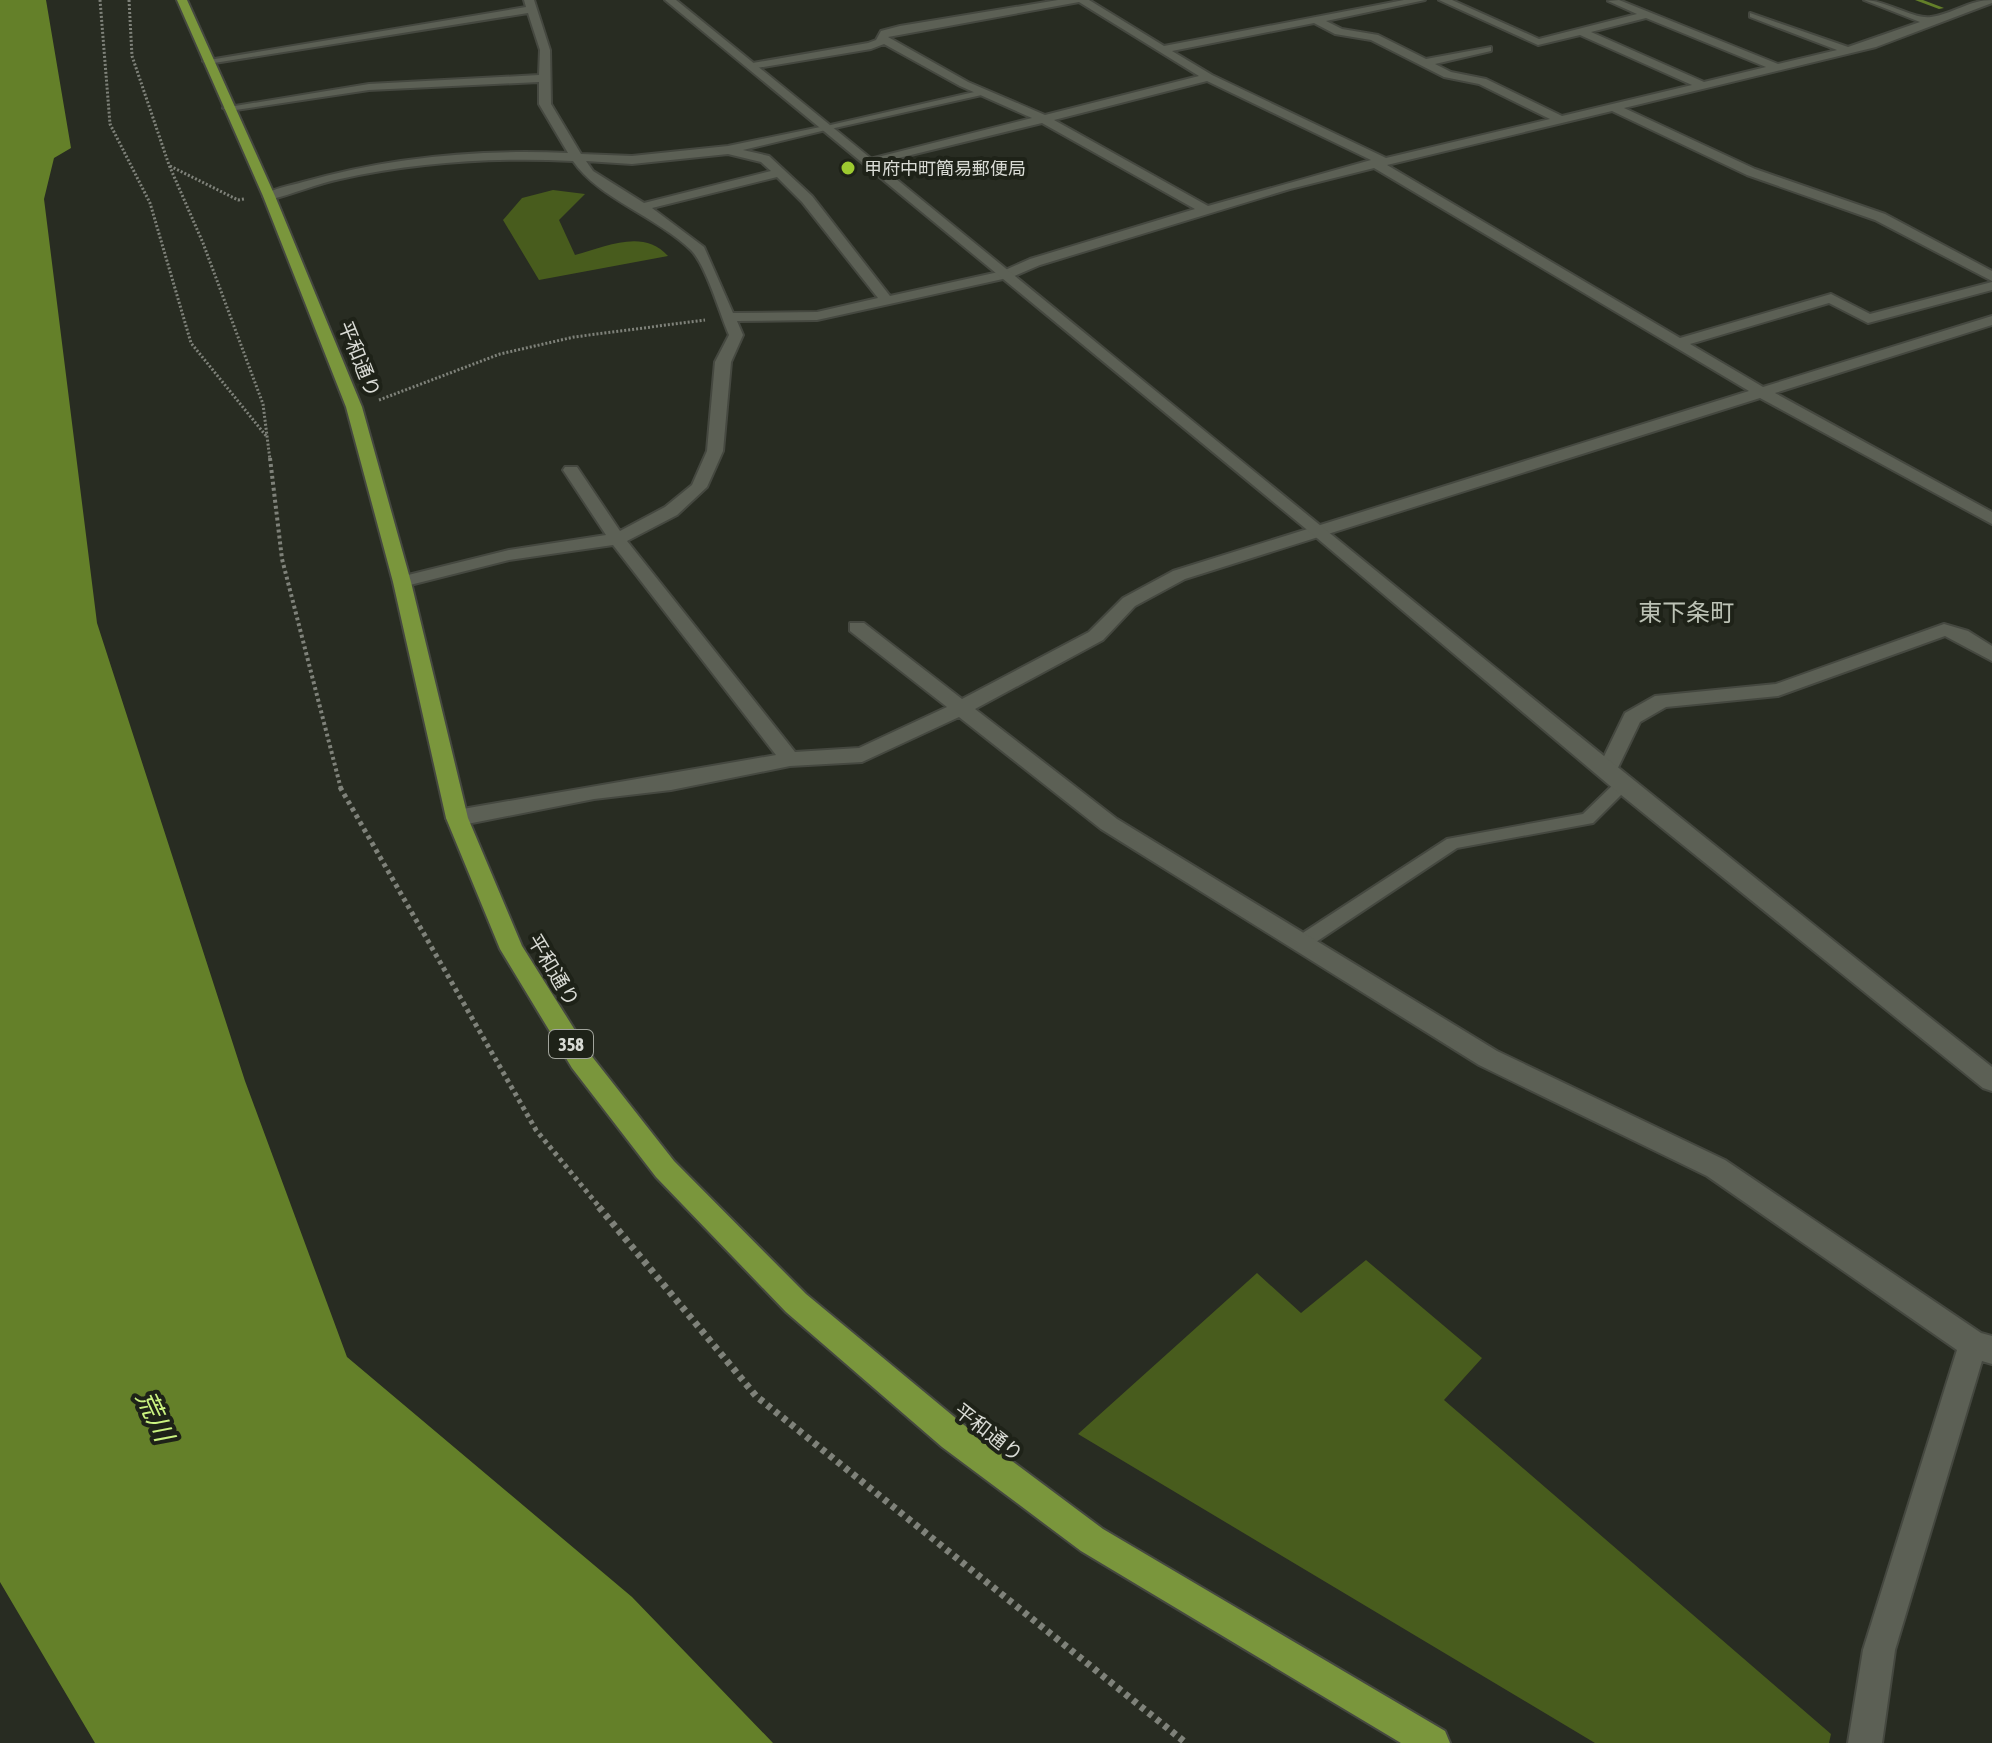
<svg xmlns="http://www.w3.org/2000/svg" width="1992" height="1743" viewBox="0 0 1992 1743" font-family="'Asap Condensed','Noto Sans JP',sans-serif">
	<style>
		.green { fill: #485c1d }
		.water { fill: #648029 }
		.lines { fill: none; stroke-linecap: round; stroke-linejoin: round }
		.stream { fill: #648029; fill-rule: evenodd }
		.service-casing { stroke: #454840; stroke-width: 4 }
		.minor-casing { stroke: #454840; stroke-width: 4 }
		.tertiary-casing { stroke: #454840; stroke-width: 4 }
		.trunk-casing { stroke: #454840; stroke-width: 4 }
		.path-far3 { stroke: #7f827a; stroke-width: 3; stroke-dasharray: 2 2; stroke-linecap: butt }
		.path-far2 { stroke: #7f827a; stroke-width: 4; stroke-dasharray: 3 3; stroke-linecap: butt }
		.path-far1 { stroke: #7f827a; stroke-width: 5; stroke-dasharray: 4 4; stroke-linecap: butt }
		.path { stroke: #7f827a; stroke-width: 7; stroke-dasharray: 5 5; stroke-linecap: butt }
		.service { fill: #5c6055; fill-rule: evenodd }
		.minor { fill: #5c6055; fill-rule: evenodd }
		.tertiary { fill: #5c6055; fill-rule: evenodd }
		.trunk { fill: #7a963c; fill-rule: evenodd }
		.poi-dot { fill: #9dca30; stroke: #1e2218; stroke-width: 3 }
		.labels { text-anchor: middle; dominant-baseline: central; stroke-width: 8; stroke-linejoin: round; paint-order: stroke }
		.far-poi-label { font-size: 18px; fill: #d9dbd5; stroke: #1e2218; text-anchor: start }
		.shield { fill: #1e2218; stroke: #a1a49c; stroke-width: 2 }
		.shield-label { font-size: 18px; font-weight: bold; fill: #d9dbd5 }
		.street-label { font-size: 20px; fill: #d9dbd5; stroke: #1e2218 }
		.quarter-label { font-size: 24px; fill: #bcc2b5; stroke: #1e2218 }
		.near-water-label { font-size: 26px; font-style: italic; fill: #cbf381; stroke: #1e2218 }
	</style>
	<rect width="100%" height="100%" fill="#282c22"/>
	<g class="green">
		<path d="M553,190L585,194L559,220L575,255C606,247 643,228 668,256L539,280L503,220L522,198Z"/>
		<polygon points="1366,1260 1482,1358 1444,1400 1831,1734 1829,1743 1595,1743 1078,1434 1257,1273 1301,1313"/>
	</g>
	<polygon class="water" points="0,0 46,0 71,148 54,158 44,199 97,623 245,1081 347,1357 632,1597 773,1743 95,1743 0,1582"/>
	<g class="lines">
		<polygon class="stream" points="1915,0 1923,0 1944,8 1939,9"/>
		<defs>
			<g id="service">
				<polygon points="983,90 986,94 826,130 822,127"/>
				<polygon points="1622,780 1630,785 1627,789 1593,823 1457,848 1307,948 1295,948 1293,943 1295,938 1447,839 1583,814 1617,781"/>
			</g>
			<g id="minor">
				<path d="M524,0H534L550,50L551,104L581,154L632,156L728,146L830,125V129L743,150L769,156L812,196L890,296L1003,271L1030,259L1195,209L1042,123L866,166V160L1032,118L960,86L884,44L871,49L751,69L747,64L868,43L876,40L881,31L900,26L1058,0H1089L1164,46L1404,0H1425L1326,21L1342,29L1378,35L1426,59L1491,47V51L1435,64L1451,72L1486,79L1562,116L1692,85L1580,35L1538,45L1439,0H1452L1539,39L1637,14L1608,1L1619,0L1778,64L1837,50L1750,17V13L1848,47L1920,22L1864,0C1885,0 1915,20 1931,17C1953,14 1969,0 1992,0V3L1876,47L1624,108L1755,169L1885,214L1992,271V281L1875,220L1747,175L1612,111L1387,165L1680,338L1831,294L1870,314L1992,282V290L1868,323L1829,303L1690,344L1763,387L1992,316V325L1775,393L1992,512V524L1760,398L1185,579L1135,606L1103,640L975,709L1117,819L1497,1051L1725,1160L1981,1333L1992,1336V1364L1982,1361L1895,1650L1882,1743H1848L1863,1650L1957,1350L1707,1176L1479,1065L1101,829L959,717L862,762L790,766L671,790L594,799L457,826L449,823L446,818L449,813L457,810L776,755L613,545L509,560L402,587L393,582L396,578L509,550L606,535L563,470L565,467H577L620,531L665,507L692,485L707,451L715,362L729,335C720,314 706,265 691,250C657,217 598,198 573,161C494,157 418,162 340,179C316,184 293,194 269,200L263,196C273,188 290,186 303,182C390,157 479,149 568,153L539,104V82L369,90L229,111L223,108L369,84L539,75L540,50L528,13L208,64L203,61L526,7ZM1079,2L1199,76L1045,115L968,82L888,37ZM1646,18L1766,67L1704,82L1591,32ZM1314,23L1335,34L1371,40L1444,77L1479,84L1550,119L1386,158L1212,75L1172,51ZM1207,81L1371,160L1208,206L1054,120ZM728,154L761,162L771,171L644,203L593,171L586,161L632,164ZM1374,168L1749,391L1173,571L1123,598L1089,632L962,699L864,623H850V631L947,707L859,748L795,752L627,541L677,515L707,487L723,451L731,362L743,335L737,321L817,320L1012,277L1040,265L1290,189ZM777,177L802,202L878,298L817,312L733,313L704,247L652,208Z"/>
				<polygon points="1944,624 1968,631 1992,646 1992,661 1945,636 1778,696 1666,707 1640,722 1613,778 1606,780 1596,773 1625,713 1655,696 1776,684"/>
			</g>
			<path id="tertiary" d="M665,0H676C1115,356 1549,716 1992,1067V1091L1983,1088L1615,790L1311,533Z"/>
			<polygon id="trunk" points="177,0 187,0 275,196 362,407 411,582 468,818 522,946 590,1054 674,1161 806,1294 964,1425 1103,1529 1445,1731 1450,1743 1401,1743 1081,1551 942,1447 786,1312 656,1177 572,1068 500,949 446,818 393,582 346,407 263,196"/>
		</defs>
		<use href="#service" class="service-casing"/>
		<use href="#minor" class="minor-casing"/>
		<use href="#tertiary" class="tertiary-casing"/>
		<use href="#trunk" class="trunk-casing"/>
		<g class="path-far3">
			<polyline points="100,0 110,124 150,203 191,343 267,437"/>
			<polyline points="129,0 132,56 169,165 203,243 263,404 270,460"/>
			<polyline points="170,166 238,200 244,199"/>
			<polyline points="379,400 500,354 574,337 705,320"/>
		</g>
		<polyline class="path-far2" points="270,458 282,559 341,789"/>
		<polyline class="path-far1" points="340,787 536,1130 601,1209"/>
		<polyline class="path" points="599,1207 756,1396 1186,1743"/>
		<use href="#service" class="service"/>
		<use href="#minor" class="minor"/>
		<use href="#tertiary" class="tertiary"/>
		<use href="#trunk" class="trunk"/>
	</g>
	<circle class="poi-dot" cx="848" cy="168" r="8"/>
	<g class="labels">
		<g class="far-poi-label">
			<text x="864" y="168">甲府中町簡易郵便局</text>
		</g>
		<rect class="shield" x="549" y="1030" width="44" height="28" rx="6"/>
		<g class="shield-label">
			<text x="571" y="1044">358</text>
		</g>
		<g class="street-label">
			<text transform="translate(360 359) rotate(68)">平和通り</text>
			<text transform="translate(554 970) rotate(59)">平和通り</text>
			<text transform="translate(989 1432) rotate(38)">平和通り</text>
		</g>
		<g class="quarter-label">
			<text x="1686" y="612">東下条町</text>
		</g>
		<g class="near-water-label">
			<text transform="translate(155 1416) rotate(65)">荒川</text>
		</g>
	</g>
</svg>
